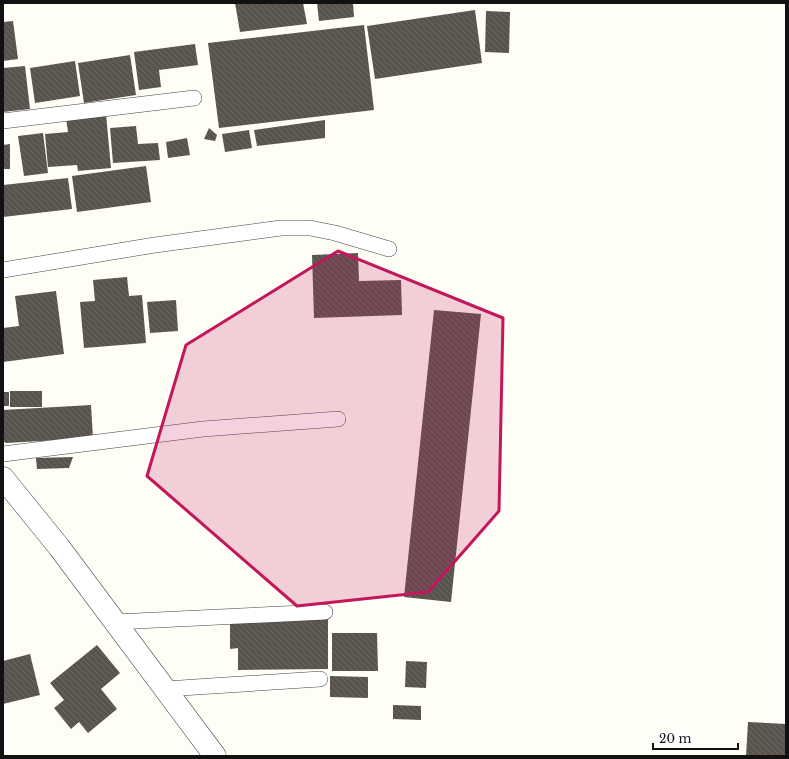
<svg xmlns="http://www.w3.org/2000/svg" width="789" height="759" viewBox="0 0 789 759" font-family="'Libre Baskerville',serif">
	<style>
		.building { fill: url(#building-back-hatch) }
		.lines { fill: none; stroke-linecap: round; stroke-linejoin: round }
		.service-casing { stroke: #444; stroke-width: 16 }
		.tertiary-casing { stroke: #444; stroke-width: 23 }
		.service { stroke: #fff; stroke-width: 15 }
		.tertiary { stroke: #fff; stroke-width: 22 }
		.marked { fill: #c2185b; fill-opacity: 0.2; stroke: #c2185b; stroke-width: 3; stroke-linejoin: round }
	</style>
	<defs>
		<pattern id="building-back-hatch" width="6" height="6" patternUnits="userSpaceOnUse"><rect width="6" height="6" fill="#59534e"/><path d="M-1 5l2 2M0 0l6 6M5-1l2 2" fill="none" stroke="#6c6763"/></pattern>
	</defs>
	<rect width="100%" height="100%" fill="#fefdf6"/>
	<g class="building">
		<polygon points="235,3 303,3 307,24 240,32"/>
		<polygon points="317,3 353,3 354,17 319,21"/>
		<polygon points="475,10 482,63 375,79 367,26"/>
		<polygon points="486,11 510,12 509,53 485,52"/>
		<polygon points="13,21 18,59 3,61 3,22"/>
		<polygon points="364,25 374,110 219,128 208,43"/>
		<polygon points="195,44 198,65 159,70 161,87 139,90 134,52"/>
		<polygon points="130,55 136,95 84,103 78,63"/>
		<polygon points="75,61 80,96 35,103 30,68"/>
		<polygon points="25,66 30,109 3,112 3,68"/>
		<polygon points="106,114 111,168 78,171 77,165 48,167 45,134 68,132 66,118"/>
		<polygon points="325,120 325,138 257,146 254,130"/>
		<polygon points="136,126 138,144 158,143 160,160 113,163 110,128"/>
		<polygon points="209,128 217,135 215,141 204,139"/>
		<polygon points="249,130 252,148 225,152 222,134"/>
		<polygon points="43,133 48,173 24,176 18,136"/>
		<polygon points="187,138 190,155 168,158 166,142"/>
		<polygon points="10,144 10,169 3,169 3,145"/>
		<polygon points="146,166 151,202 77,212 72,176"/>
		<polygon points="68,178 72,209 3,217 3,185"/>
		<polygon points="358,253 359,281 401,280 402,315 314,318 312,255"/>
		<polygon points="127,277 129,296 142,295 146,343 84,348 80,302 95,301 93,280"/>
		<polygon points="56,291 64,354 3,362 3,328 19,326 15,296"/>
		<polygon points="176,300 178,331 150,333 147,302"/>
		<polygon points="434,310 481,314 451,602 404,597"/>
		<rect x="10" y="391" width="32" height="16"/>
		<rect x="3" y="392" width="6" height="14"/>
		<polygon points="91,405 93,438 6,443 3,441 3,410"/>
		<polygon points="73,457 69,468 37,469 36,458"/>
		<polygon points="328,617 328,669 238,670 238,648 230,649 230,618"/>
		<polygon points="332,633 377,633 378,671 332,671"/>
		<polygon points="97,645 120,673 101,689 117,709 88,733 79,722 71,729 54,708 64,700 50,683"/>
		<polygon points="30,654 40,695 3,704 3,661"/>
		<polygon points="406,661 427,662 426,688 405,687"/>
		<polygon points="330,676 368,677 368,698 330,697"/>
		<polygon points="393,705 421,706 421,720 393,719"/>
		<polygon points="748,722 786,724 786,756 746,756"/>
	</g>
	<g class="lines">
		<defs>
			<g id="service">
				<polyline points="3,121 194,98"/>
				<polyline points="3,270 155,245 281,228 310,228 335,233 389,249"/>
				<polyline points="3,454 203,429 338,419"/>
				<polyline points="115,622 325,612"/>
				<polyline points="165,689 320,679"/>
			</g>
			<polyline id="tertiary" points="3,478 59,547 215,756"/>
		</defs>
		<use href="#service" class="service-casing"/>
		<use href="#tertiary" class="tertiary-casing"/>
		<use href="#service" class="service"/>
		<use href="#tertiary" class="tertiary"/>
	</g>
	<path class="marked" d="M338,251L503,318L499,511L428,592L297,606L147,476L186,345Z"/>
	<rect width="789" height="759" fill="none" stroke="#111111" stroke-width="8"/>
	<path d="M653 743v6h85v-6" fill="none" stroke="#111111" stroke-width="2"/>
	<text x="659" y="743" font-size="12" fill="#111111" stroke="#ffffff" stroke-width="3" paint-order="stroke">20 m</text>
</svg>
